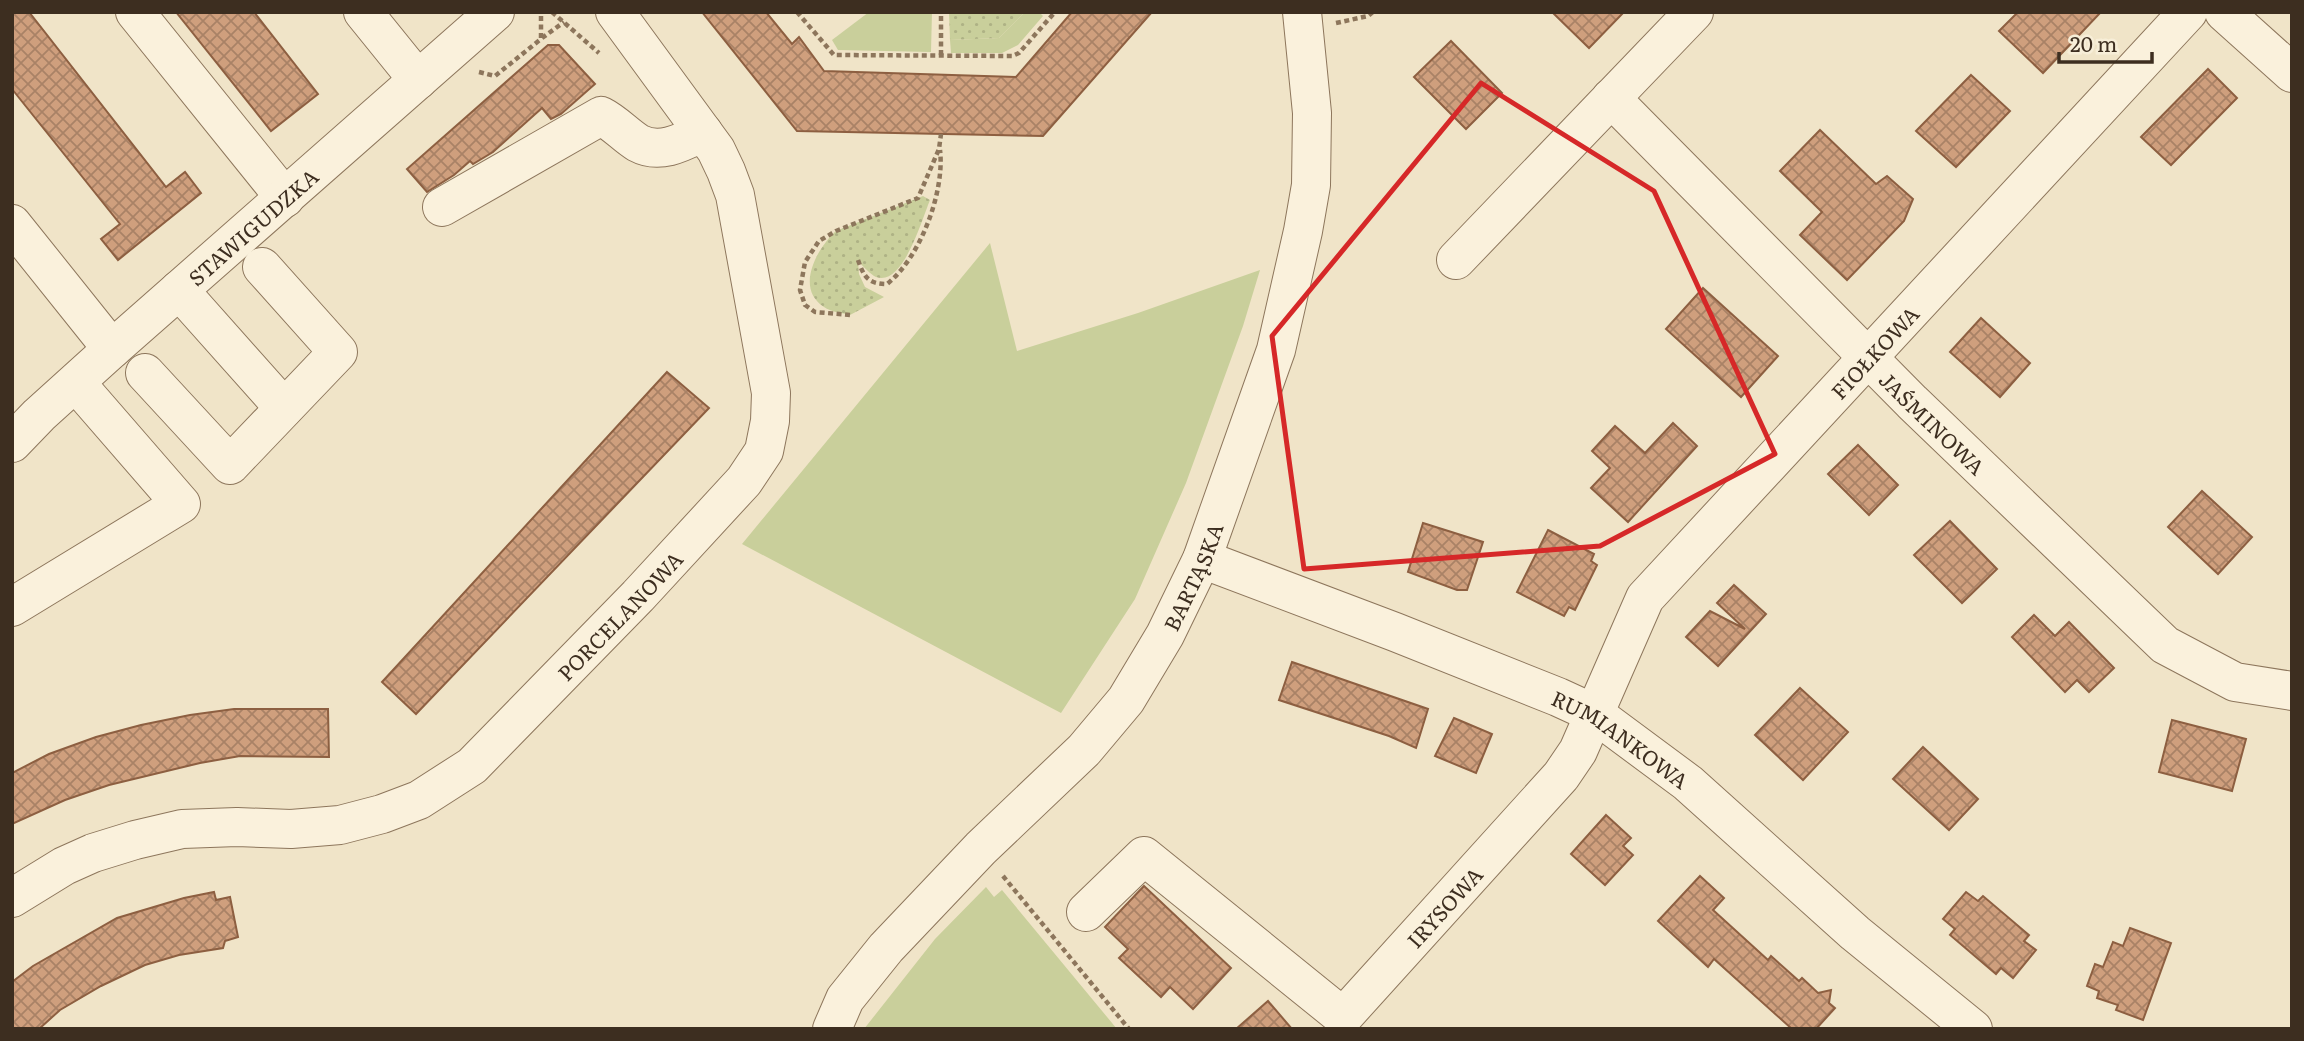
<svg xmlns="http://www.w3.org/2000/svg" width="2304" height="1041" viewBox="0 0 2304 1041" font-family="Literata,serif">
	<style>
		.grass { fill: #c9cf9b }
		.park { fill: url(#park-dots) }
		.building { fill: url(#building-cross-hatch); stroke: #8d5f41; stroke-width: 2 }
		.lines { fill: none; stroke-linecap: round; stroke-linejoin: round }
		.minor-casing { stroke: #8d765c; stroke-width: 40 }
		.path { stroke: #8d765c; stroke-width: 4.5; stroke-dasharray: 5 3.5; stroke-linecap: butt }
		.minor { stroke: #faf1dc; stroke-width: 38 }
		.marked { fill: none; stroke: #d62828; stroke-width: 5; stroke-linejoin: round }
		.labels { text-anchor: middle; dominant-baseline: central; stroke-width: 7; stroke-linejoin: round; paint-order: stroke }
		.street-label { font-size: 21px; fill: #3d2e20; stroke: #f7eed8 }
	</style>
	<defs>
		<pattern id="park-dots" width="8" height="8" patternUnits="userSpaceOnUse" patternTransform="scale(1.75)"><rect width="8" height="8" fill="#c9cf9b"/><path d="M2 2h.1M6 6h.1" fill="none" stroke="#aeb285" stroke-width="1.8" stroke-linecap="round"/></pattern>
		<pattern id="building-cross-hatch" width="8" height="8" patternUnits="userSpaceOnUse" patternTransform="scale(1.75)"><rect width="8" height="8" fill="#cf9f7d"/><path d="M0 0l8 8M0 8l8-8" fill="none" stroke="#a98266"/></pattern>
	</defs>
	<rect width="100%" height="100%" fill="#f0e4c8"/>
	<g class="grass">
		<polygon points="869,12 932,12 931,52 838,50 832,40"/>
		<polygon points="1025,12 1039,12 1043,16 1018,45 1002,53 951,53 950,40 999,38"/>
		<polygon points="990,243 1017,351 1138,313 1260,270 1243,326 1186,483 1135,599 1061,713 742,544"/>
		<polygon points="986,887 994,897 1002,890 1117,1029 864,1029 935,939"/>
	</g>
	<g class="park">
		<polygon points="949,12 1025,12 999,38 950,40"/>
		<path d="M923,196L930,200C922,219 902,291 874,276C868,272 862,265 858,261L859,274L865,287L884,297L850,315C842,313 831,312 824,307C794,288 818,247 836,231Z"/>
	</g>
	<g class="building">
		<polygon points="12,12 29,12 166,187 185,172 201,193 118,260 101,239 120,224 12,89"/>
		<polygon points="176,12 254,12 318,94 271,131"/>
		<polygon points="702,12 766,12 792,44 799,37 824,71 1016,77 1072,12 1152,12 1043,136 797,131"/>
		<polygon points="1552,12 1624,12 1589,48"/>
		<polygon points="2018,12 2101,12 2043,73 1999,31"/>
		<polygon points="1451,41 1502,93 1466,129 1414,77"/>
		<polygon points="548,45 559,45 595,84 561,114 551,119 542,108 493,152 473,164 470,161 454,175 427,192 407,169"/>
		<polygon points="2208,69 2237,98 2171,165 2141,137"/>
		<polygon points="1971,75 2010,111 1956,167 1916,131"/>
		<polygon points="1820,130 1876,184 1887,176 1913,199 1904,221 1847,280 1800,235 1822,212 1780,171"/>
		<polygon points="1703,288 1778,356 1741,397 1666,329"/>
		<polygon points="1981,318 2030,363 2000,397 1950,352"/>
		<polygon points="667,372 709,408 416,714 382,682"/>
		<polygon points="1673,423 1697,446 1628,522 1591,488 1610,468 1592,451 1615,426 1645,453"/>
		<polygon points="1858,445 1898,485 1869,515 1828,474"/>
		<polygon points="2202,491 2252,537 2218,574 2168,527"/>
		<polygon points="1950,521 1997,569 1962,603 1914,555"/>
		<polygon points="1423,523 1483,542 1467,590 1457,590 1408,572"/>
		<polygon points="1548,530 1594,554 1591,561 1597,565 1575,610 1569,607 1564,616 1517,592"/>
		<polygon points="1734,585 1766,614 1718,666 1686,637 1710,611 1745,629 1717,603"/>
		<polygon points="2034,615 2055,636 2069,622 2114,668 2089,692 2077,680 2065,692 2012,637"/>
		<polygon points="1292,662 1428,709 1416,748 1389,736 1279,700"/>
		<polygon points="1800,688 1848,732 1803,780 1755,735"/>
		<polygon points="234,709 328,709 329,757 240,756 200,763 109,785 65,800 12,824 12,773 49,754 96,737 141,725 190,715"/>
		<polygon points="1454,718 1492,734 1476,773 1435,756"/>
		<polygon points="2172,720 2246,739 2232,791 2159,772"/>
		<polygon points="1923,747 1978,799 1949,830 1893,779"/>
		<polygon points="1606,815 1631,838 1623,846 1633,855 1605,885 1571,854"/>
		<polygon points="1700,876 1724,898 1713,910 1768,960 1771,956 1799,981 1802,978 1818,993 1831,990 1829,1003 1835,1008 1816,1029 1792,1029 1714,959 1708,967 1658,921"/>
		<polygon points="1144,886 1231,968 1193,1009 1170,987 1161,997 1119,958 1128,949 1105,927"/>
		<polygon points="214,892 216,900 230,897 238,937 225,941 223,948 179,955 145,965 101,986 60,1010 39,1029 12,1029 12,982 33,966 117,918 184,898"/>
		<polygon points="1966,892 1978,901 1983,896 2029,935 2024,941 2036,950 2013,978 2001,968 1996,974 1950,935 1955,929 1943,919"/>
		<polygon points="2130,928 2171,943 2143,1020 2116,1010 2118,1005 2097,998 2099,991 2087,986 2095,964 2103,967 2113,942 2123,946"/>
		<polygon points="1268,1001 1292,1029 1236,1029"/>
	</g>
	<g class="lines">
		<defs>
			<g id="minor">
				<polyline points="135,12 285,198"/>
				<polyline points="363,12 418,80"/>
				<polyline points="2224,12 2292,73"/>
				<path id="s1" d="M1611,98L1912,402L2165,645L2235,682L2292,691"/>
				<path d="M442,207L601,116C615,123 625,135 638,143C660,155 683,142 703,132"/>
				<polyline points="12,224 112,349"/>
				<polyline points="1456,260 1694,12"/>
				<polyline points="179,290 284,408"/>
				<polyline points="145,373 230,465 338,352 262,267"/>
				<path id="s2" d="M12,443L39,415L112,349L495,12"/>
				<path id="s3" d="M1202,559L1395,632L1558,697L1595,714L1688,783L1855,933L1973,1029"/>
				<polyline points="12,607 181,504 76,383"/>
				<path id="s4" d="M12,898L64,866L93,853L135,840L182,829L237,827L291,829L340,825L382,814L419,800L472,766L638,596L744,481L764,451L770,421L771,393L735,195L726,171L716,150L615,12"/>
				<path id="s5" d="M1086,912L1144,856L1343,1017L1561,776L1578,751L1645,598L2188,12"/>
				<path id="s6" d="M832,1029L845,999L886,948L981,848L1084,750L1126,700L1165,635L1202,559L1276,350L1303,231L1311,185L1312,113L1302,12"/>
			</g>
		</defs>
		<use href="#minor" class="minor-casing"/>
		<g class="path">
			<polyline points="552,12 599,53"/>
			<polyline points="797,12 834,55 1012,56 1019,53 1055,12"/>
			<polyline points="1336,23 1368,16 1373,12"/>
			<polyline points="542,38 564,22"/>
			<polyline points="941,55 941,12"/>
			<polyline points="479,72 495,76 541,39 541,12"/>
			<path d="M858,260C864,277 868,284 887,284C920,258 945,192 940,150"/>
			<polyline points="850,315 815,312 805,305 800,290 805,262 819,241 836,231 918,198 939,149 941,134"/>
			<polyline points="1003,876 1129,1029"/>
		</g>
		<use href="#minor" class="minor"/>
	</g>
	<path class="marked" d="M1481,83L1654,191L1775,454L1600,546L1304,569L1272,336Z"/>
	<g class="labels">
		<g class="street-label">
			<text stroke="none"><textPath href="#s2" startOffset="324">STAWIGUDZKA</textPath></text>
			<text stroke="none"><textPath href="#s5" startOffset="1195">FIOŁKOWA</textPath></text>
			<text stroke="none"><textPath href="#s1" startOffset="457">JAŚMINOWA</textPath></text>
			<text stroke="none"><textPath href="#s6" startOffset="584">BARTĄSKA</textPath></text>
			<text stroke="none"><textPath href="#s4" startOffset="700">PORCELANOWA</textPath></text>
			<text stroke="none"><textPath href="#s3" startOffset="457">RUMIANKOWA</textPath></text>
			<text stroke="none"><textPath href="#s5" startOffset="486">IRYSOWA</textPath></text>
		</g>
	</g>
	<rect width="2304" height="1041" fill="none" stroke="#3d2e20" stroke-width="28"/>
	<path d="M2059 52v10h93v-10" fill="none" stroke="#3d2e20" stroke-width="3.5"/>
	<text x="2070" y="52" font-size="21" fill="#3d2e20" stroke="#f7eed8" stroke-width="5" paint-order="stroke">20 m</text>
</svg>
